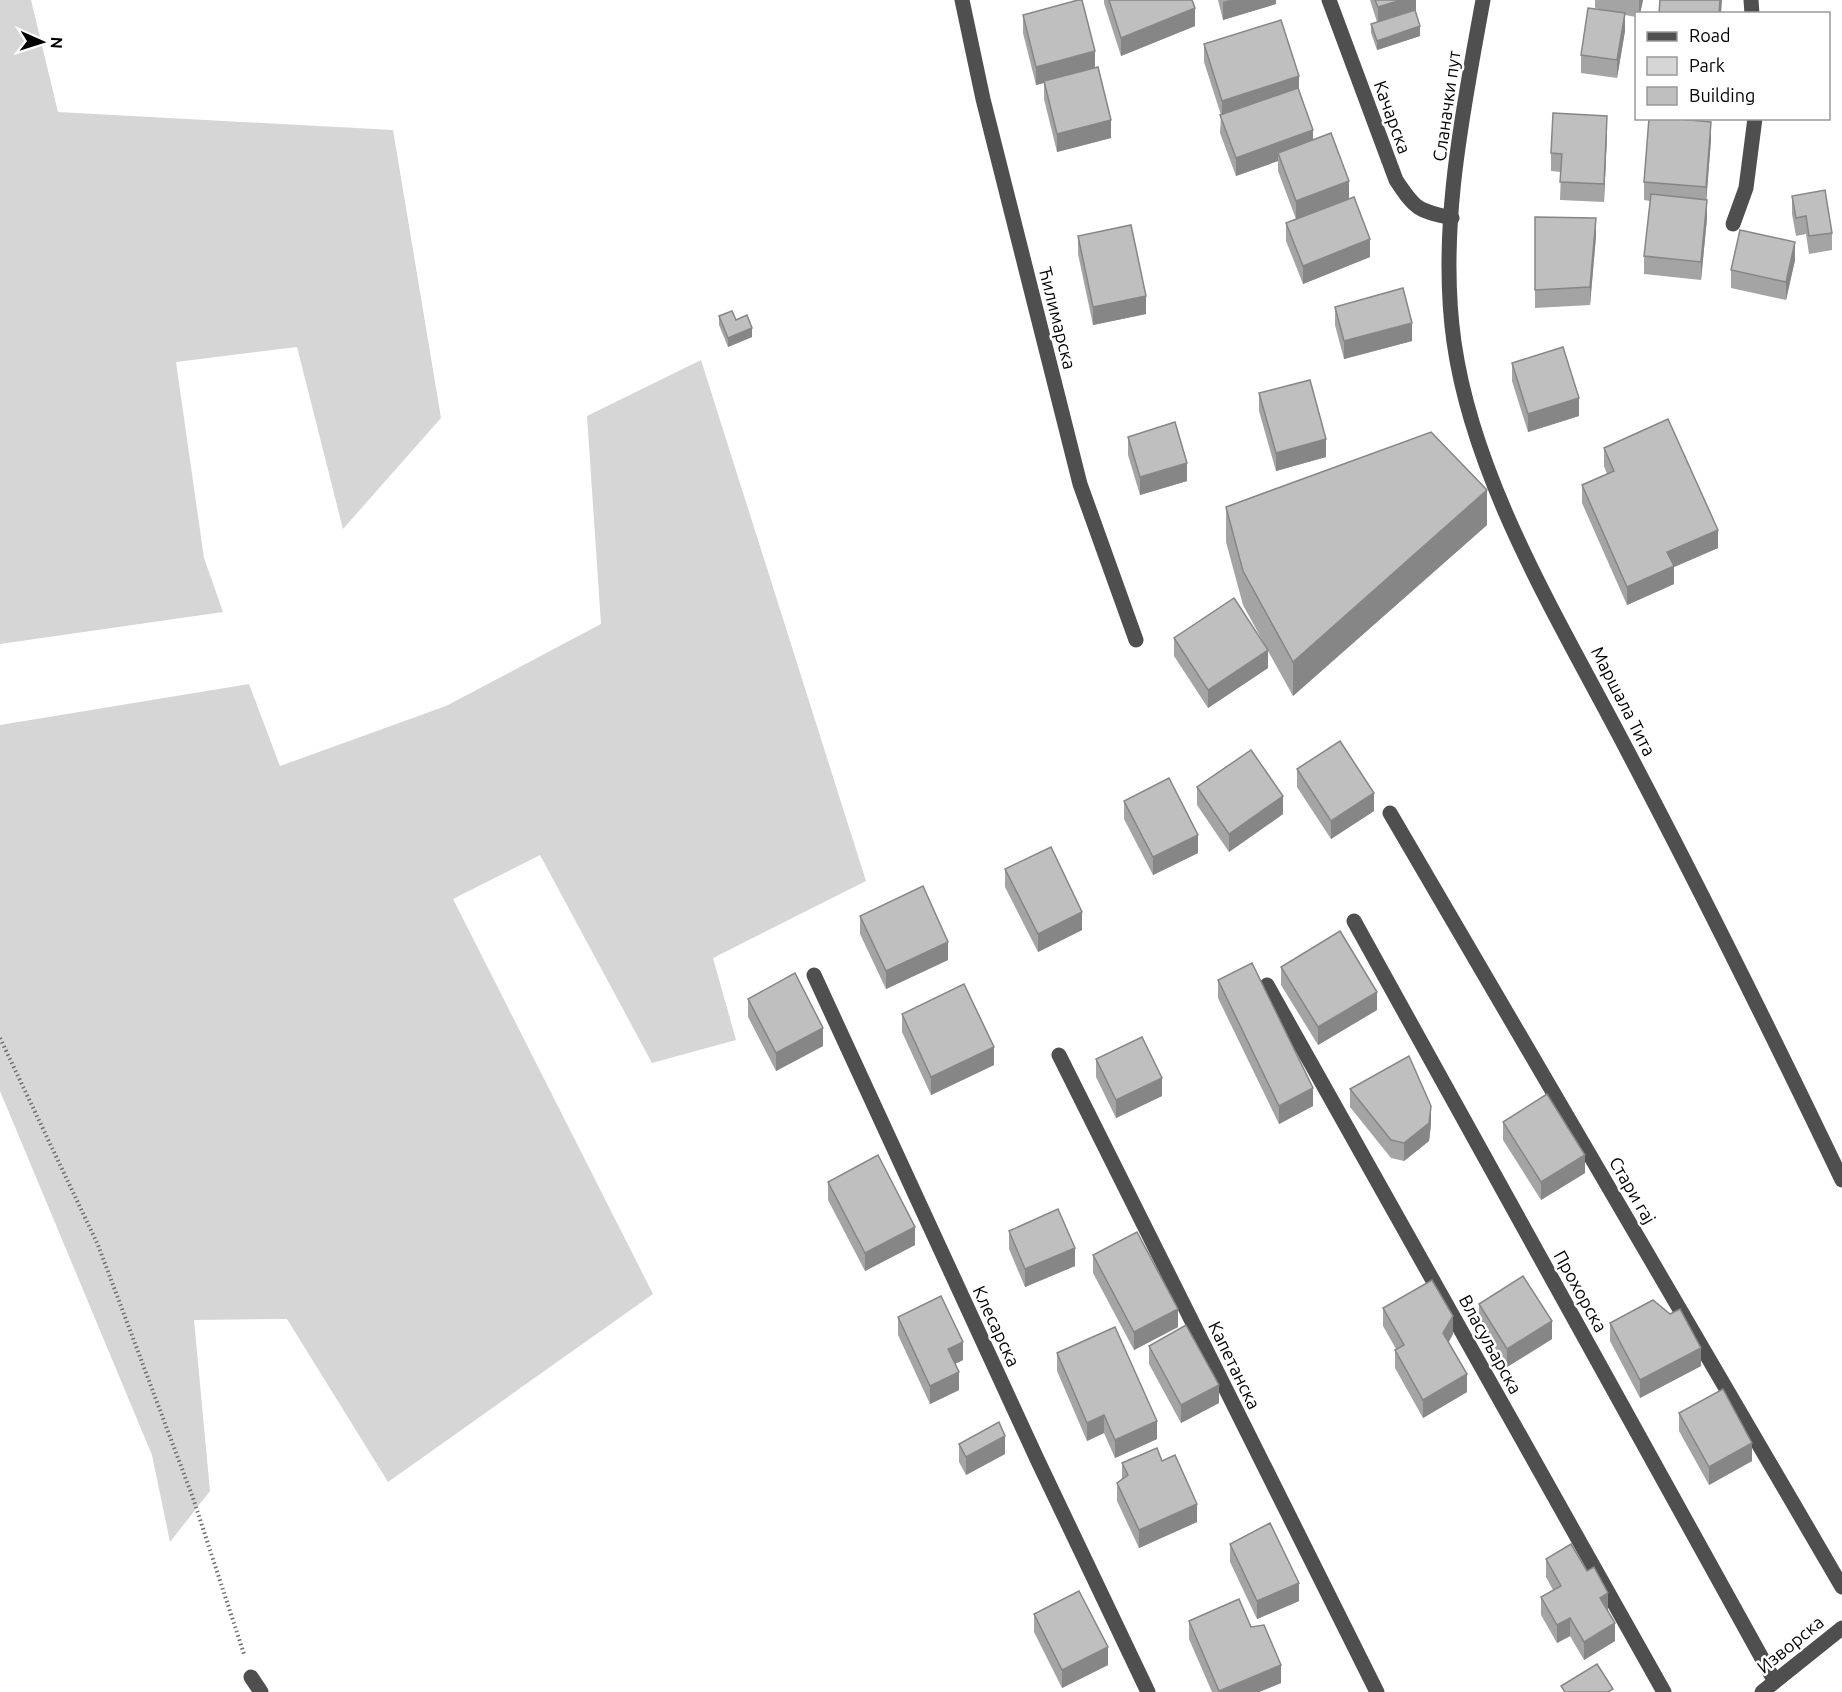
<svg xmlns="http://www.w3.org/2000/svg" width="1842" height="1692" viewBox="0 0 1842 1692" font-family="Ubuntu,sans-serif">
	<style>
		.green { fill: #d6d6d6 }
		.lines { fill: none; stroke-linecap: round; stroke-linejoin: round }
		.path { stroke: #717171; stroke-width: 4; stroke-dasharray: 1.5 3; stroke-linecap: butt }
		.minor { stroke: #4f4f4f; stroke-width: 15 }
		.wall { fill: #a4a4a4 }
		.shaded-wall { fill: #868686 }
		.building { fill: #bfbfbf; stroke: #868686; stroke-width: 1.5 }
		.labels { text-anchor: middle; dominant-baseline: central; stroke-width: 5; stroke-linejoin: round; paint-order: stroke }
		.street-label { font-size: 18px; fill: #000; stroke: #fff }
	</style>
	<rect width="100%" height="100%" fill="#fff"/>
	<g class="green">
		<polygon points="0,0 31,0 58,112 393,130 441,418 343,529 297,347 176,362 204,558 223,612 0,644"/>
		<polygon points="701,360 866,881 713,958 736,1040 652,1063 540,855 453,899 653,1294 388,1482 287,1319 194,1320 210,1491 170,1542 152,1455 0,1091 0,725 249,684 280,766 446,706 601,624 587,416"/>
	</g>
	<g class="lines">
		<polyline class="path" points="0,1038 98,1245 193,1498 244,1654"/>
		<g class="minor">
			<polyline points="962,0 983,99 1080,484 1136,640"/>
			<path d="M1329,0L1396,180C1415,209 1418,211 1452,218"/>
			<path d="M1483,0C1463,111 1438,229 1454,342C1474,484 1562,625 1628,752C1702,893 1773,1036 1842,1180"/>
			<polyline points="1751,0 1752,14"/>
			<polyline points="1733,224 1746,188 1755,118"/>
			<polyline points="1390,813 1842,1587"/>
			<polyline points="1354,921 1774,1680"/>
			<polyline points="814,975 1037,1459 1148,1692"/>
			<polyline points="1267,985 1664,1692"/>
			<polyline points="1059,1055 1377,1692"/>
			<polyline points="251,1677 261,1692"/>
			<polyline points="1762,1692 1842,1628"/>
		</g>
	</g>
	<g class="wall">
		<polygon points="1104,0 1192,0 1195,26 1121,56 1104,3"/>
		<polygon points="1218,0 1276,0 1276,4 1223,20"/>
		<polygon points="1370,0 1416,0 1416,13 1420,36 1377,50 1371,33 1371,24 1377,22"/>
		<polygon points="1595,0 1643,0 1640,14 1636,14 1636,17 1625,15 1625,31 1617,78 1581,73 1581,55 1608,11 1595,8"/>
		<polygon points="1023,15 1095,68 1111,138 1057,152 1044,99 1044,83 1036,85 1023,33"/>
		<polygon points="1204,44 1299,89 1313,139 1349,199 1370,257 1303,284 1286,241 1286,223 1348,199 1296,219 1278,171 1278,161 1236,176 1220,133 1221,115 1204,62"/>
		<polygon points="1607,134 1604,202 1560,200 1561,172 1551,171 1551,153"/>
		<polygon points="1711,140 1706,200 1707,218 1701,280 1644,274 1644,256 1650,201 1644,200 1644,182"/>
		<polygon points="1792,196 1832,233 1832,250 1809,254 1806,234 1796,236 1792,214"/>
		<polygon points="1535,217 1596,236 1590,305 1535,308"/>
		<polygon points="1078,236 1146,314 1093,325 1078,254"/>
		<polygon points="1795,260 1786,300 1731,288 1731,270"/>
		<polygon points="1335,307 1412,341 1344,359 1335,325"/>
		<polygon points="719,316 736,320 752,337 728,347 719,325"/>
		<polygon points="1512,363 1579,416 1528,432 1512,381"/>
		<polygon points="1259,393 1326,457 1276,471 1259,411"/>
		<polygon points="1128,437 1187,481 1140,495 1128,455"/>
		<polygon points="1604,448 1718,548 1674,567 1674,584 1627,605 1582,503 1582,485 1607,474 1604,466"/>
		<polygon points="1226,507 1487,525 1293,696 1268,651 1268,668 1208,708 1174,656 1174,638 1266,647 1243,605 1226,542"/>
		<polygon points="1297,769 1374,811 1331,839 1297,787"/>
		<polygon points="1197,787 1283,814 1229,852 1197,805"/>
		<polygon points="1124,801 1198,853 1153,875 1124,819"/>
		<polygon points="1005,869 1082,930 1038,952 1005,887"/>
		<polygon points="860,916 948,960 886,989 860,934"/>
		<polygon points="1281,967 1377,1010 1318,1045 1281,985"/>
		<polygon points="1218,980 1313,1106 1279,1124 1218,998"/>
		<polygon points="748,999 823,1046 776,1071 748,1017"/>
		<polygon points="902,1014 994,1065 931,1095 902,1032"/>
		<polygon points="1096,1059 1162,1096 1116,1118 1096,1077"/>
		<polygon points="1350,1089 1431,1124 1429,1141 1404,1161 1391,1158 1350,1107"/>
		<polygon points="1503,1122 1585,1173 1541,1200 1503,1140"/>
		<polygon points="828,1182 915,1245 865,1271 828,1200"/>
		<polygon points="1009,1231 1075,1266 1025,1287 1009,1249"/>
		<polygon points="1093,1255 1178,1327 1134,1350 1093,1273"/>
		<polygon points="1479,1304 1552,1339 1507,1367 1479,1322"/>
		<polygon points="1383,1308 1453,1334 1449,1342 1467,1392 1423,1418 1395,1368 1395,1350 1396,1349 1383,1326"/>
		<polygon points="898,1317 963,1360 955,1364 959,1390 930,1404 898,1335"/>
		<polygon points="1610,1323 1701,1366 1640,1398 1610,1341"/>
		<polygon points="1149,1346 1219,1403 1181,1423 1149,1364"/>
		<polygon points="1057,1353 1157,1439 1115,1458 1104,1433 1087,1441 1057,1371"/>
		<polygon points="1679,1413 1752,1461 1709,1485 1679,1431"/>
		<polygon points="959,1444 1005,1454 966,1475 959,1462"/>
		<polygon points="1162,1461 1197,1522 1139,1548 1117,1501 1117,1483 1122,1479 1122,1463"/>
		<polygon points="1230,1544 1299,1601 1257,1619 1230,1562"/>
		<polygon points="1546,1559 1608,1611 1615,1641 1584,1660 1570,1636 1557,1643 1541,1615 1541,1597 1553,1590 1546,1577"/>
		<polygon points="1034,1614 1108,1665 1062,1688 1034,1632"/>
		<polygon points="1189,1621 1251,1627 1281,1683 1259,1692 1212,1692 1189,1639"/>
	</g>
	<g class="shaded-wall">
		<polygon points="1230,0 1276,0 1276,4 1223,20 1223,2"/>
		<polygon points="1401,0 1416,0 1416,13 1378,25 1378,7"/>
		<polygon points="1639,0 1643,0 1640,14 1639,14"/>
		<polygon points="1720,0 1722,0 1721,14 1719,14"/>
		<polygon points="1195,8 1195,26 1121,56 1121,38"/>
		<polygon points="1625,13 1625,31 1617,78 1617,60"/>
		<polygon points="1420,26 1420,36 1377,50 1377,41"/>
		<polygon points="1095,51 1095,69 1036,85 1036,67"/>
		<polygon points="1299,76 1299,94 1222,119 1222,101"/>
		<polygon points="1607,116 1607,134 1604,202 1604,184"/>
		<polygon points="1111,120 1111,138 1057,152 1057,134"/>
		<polygon points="1711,122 1711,140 1706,205 1706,187"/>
		<polygon points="1313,130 1313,148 1278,153 1278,161 1236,176 1236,158"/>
		<polygon points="1349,181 1349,199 1296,219 1296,201"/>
		<polygon points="1707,200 1707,218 1701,280 1701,262"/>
		<polygon points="1596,218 1596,236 1590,305 1590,287"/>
		<polygon points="1370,239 1370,257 1303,284 1303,266"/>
		<polygon points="1795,242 1795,260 1786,300 1786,282"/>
		<polygon points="1146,296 1146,314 1093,325 1093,307"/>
		<polygon points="1412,323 1412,341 1344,359 1344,341"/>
		<polygon points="752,328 752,337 728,347 728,338"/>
		<polygon points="1579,398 1579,416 1528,432 1528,414"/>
		<polygon points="1326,439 1326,457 1276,471 1276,453"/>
		<polygon points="1187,463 1187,481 1140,495 1140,477"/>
		<polygon points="1487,490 1487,525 1293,696 1293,662"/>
		<polygon points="1718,530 1718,548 1674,567 1674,584 1627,605 1627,587 1667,552"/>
		<polygon points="1268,650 1268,668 1208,708 1208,690"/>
		<polygon points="1374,793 1374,811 1331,839 1331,821"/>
		<polygon points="1283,796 1283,814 1229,852 1229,834"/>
		<polygon points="1198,835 1198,853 1153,875 1153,857"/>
		<polygon points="1082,912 1082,930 1038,952 1038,934"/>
		<polygon points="948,942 948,960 886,989 886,971"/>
		<polygon points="1377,992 1377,1010 1318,1045 1318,1027"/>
		<polygon points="823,1028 823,1046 776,1071 776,1053"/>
		<polygon points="994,1047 994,1065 931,1095 931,1077"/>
		<polygon points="1162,1078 1162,1096 1116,1118 1116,1100"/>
		<polygon points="1313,1088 1313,1106 1279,1124 1279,1106"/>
		<polygon points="1431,1106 1431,1124 1429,1141 1404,1161 1404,1143"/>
		<polygon points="1585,1155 1585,1173 1541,1200 1541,1182"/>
		<polygon points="915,1227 915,1245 865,1271 865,1253"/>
		<polygon points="1075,1248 1075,1266 1025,1287 1025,1269"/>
		<polygon points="1178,1309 1178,1327 1134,1350 1134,1332"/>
		<polygon points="1453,1316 1453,1334 1443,1351 1443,1333"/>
		<polygon points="1552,1321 1552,1339 1507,1367 1507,1349"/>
		<polygon points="963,1342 963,1360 948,1367 948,1349"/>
		<polygon points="1701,1348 1701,1366 1640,1398 1640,1380"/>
		<polygon points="959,1372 959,1390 930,1404 930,1386"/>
		<polygon points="1467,1374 1467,1392 1423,1418 1423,1400"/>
		<polygon points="1219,1385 1219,1403 1181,1423 1181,1405"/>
		<polygon points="1104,1415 1104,1433 1087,1441 1087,1423"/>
		<polygon points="1157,1421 1157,1439 1115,1458 1115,1440"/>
		<polygon points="1005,1436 1005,1454 966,1475 966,1457"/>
		<polygon points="1752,1443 1752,1461 1709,1485 1709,1467"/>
		<polygon points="1197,1504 1197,1522 1139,1548 1139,1530"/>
		<polygon points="1299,1583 1299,1601 1257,1619 1257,1601"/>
		<polygon points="1608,1593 1608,1611 1600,1598"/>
		<polygon points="1570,1618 1570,1636 1557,1643 1557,1625"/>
		<polygon points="1615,1623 1615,1641 1584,1660 1584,1642"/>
		<polygon points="1108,1647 1108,1665 1062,1688 1062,1670"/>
		<polygon points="1281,1665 1281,1683 1259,1692 1219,1692"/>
	</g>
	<g class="building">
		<polygon points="1078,0 1082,0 1095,51 1036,67 1023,15"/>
		<polygon points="1109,0 1192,0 1195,8 1121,38"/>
		<polygon points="1375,0 1401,0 1378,7"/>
		<polygon points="1660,0 1720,0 1719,14 1659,14"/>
		<polygon points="1588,8 1625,13 1617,60 1581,55"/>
		<polygon points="1415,10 1420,26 1377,41 1371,24"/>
		<polygon points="1281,20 1299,76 1222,101 1204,44"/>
		<polygon points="1098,67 1111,120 1057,134 1044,81"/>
		<polygon points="1298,88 1313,130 1236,158 1220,115"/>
		<polygon points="1553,113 1607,116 1604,184 1560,182 1562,154 1551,153"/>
		<polygon points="1649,118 1667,118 1711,122 1706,187 1644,182"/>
		<polygon points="1331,133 1349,181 1296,201 1278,153"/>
		<polygon points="1825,190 1832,233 1809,236 1806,216 1796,218 1792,196"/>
		<polygon points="1651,194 1707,200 1701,262 1644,256"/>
		<polygon points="1354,197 1370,239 1303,266 1286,223"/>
		<polygon points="1535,217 1596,218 1590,287 1535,290"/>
		<polygon points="1131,225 1146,296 1093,307 1078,236"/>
		<polygon points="1740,230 1795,242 1786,282 1731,270"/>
		<polygon points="1403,288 1412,323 1344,341 1335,307"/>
		<polygon points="732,311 736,320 747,315 752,328 728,338 719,316"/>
		<polygon points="1563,347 1579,398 1528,414 1512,363"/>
		<polygon points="1310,380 1326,439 1276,453 1259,393"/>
		<polygon points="1668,419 1718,530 1667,552 1674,566 1627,587 1582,485 1614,471 1604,448"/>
		<polygon points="1175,422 1187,463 1140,477 1128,437"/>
		<polygon points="1431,432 1487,490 1293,662 1243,571 1226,507"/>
		<polygon points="1234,598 1268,650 1208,690 1174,638"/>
		<polygon points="1340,741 1374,793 1331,821 1297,769"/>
		<polygon points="1251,750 1283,796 1229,834 1197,787"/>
		<polygon points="1169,778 1198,835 1153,857 1124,801"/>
		<polygon points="1051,847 1082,912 1038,934 1005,869"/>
		<polygon points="923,886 948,942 886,971 860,916"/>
		<polygon points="1340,931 1377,992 1318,1027 1281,967"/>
		<polygon points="1252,963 1313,1088 1279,1106 1218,980"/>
		<polygon points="795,973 823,1028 776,1053 748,999"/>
		<polygon points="964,984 994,1047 931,1077 902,1014"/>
		<polygon points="1142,1037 1162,1078 1116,1100 1096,1059"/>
		<polygon points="1409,1056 1431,1106 1429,1123 1404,1143 1391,1140 1350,1089"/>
		<polygon points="1547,1094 1585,1155 1541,1182 1503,1122"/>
		<polygon points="878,1155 915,1227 865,1253 828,1182"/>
		<polygon points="1058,1209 1075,1248 1025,1269 1009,1231"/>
		<polygon points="1137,1232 1178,1309 1134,1332 1093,1255"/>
		<polygon points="1523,1276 1552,1321 1507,1349 1479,1304"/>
		<polygon points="1432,1280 1453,1316 1443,1333 1467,1374 1423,1400 1395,1350 1404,1345 1383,1308"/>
		<polygon points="941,1296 963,1342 948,1349 959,1372 930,1386 898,1317"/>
		<polygon points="1653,1300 1670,1314 1680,1309 1701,1348 1640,1380 1610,1323"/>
		<polygon points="1186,1325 1219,1385 1181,1405 1149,1346"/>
		<polygon points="1115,1327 1157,1421 1115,1440 1104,1415 1087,1423 1057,1353"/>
		<polygon points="1723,1389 1752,1443 1709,1467 1679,1413"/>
		<polygon points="999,1422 1005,1436 966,1457 959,1444"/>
		<polygon points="1157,1448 1162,1461 1175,1455 1197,1504 1139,1530 1117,1483 1128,1475 1122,1463"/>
		<polygon points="1270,1523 1299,1583 1257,1601 1230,1544"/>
		<polygon points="1571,1544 1587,1571 1594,1567 1608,1593 1600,1598 1615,1623 1584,1642 1570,1618 1557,1625 1541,1597 1561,1586 1546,1559"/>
		<polygon points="1079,1591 1108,1647 1062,1670 1034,1614"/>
		<polygon points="1239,1599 1251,1627 1264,1625 1281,1665 1219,1691 1189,1621"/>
		<polygon points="1597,1664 1613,1689 1608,1692 1565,1692 1561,1686"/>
	</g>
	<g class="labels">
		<g class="street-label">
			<text transform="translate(1446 106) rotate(-82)">Сланачки пут</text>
			<text transform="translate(1393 117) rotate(70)">Качарска</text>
			<text transform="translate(1058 318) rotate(76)">Ћилимарска</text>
			<text transform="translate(1624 701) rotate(63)">Маршала Тита</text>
			<text transform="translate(1633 1190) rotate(60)">Стари гај</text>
			<text transform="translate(1581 1291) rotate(61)">Прохорска</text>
			<text transform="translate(997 1326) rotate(65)">Клесарска</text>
			<text transform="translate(1491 1344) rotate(61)">Власуљарска</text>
			<text transform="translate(1235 1365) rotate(64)">Капетанска</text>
			<text transform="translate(1790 1644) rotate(-39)">Изворска</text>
		</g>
	</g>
	<rect x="1635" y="12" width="195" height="108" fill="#ffffff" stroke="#999999" stroke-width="1.5"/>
	<rect x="1647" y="32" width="30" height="9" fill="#4f4f4f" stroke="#999999" stroke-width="1.5"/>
	<text x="1689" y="42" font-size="18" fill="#000000">Road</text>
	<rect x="1647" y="57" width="30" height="18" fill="#d6d6d6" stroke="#999999" stroke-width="1.5"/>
	<text x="1689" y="72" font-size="18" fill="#000000">Park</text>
	<rect x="1647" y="87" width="30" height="18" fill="#bfbfbf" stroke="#999999" stroke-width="1.5"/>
	<text x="1689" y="102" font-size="18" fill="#000000">Building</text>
	<g transform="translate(42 42) rotate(93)" stroke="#ffffff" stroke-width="4.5" paint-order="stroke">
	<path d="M0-4.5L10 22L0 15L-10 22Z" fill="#000000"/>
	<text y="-9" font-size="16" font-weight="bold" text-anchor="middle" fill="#000000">N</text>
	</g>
</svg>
